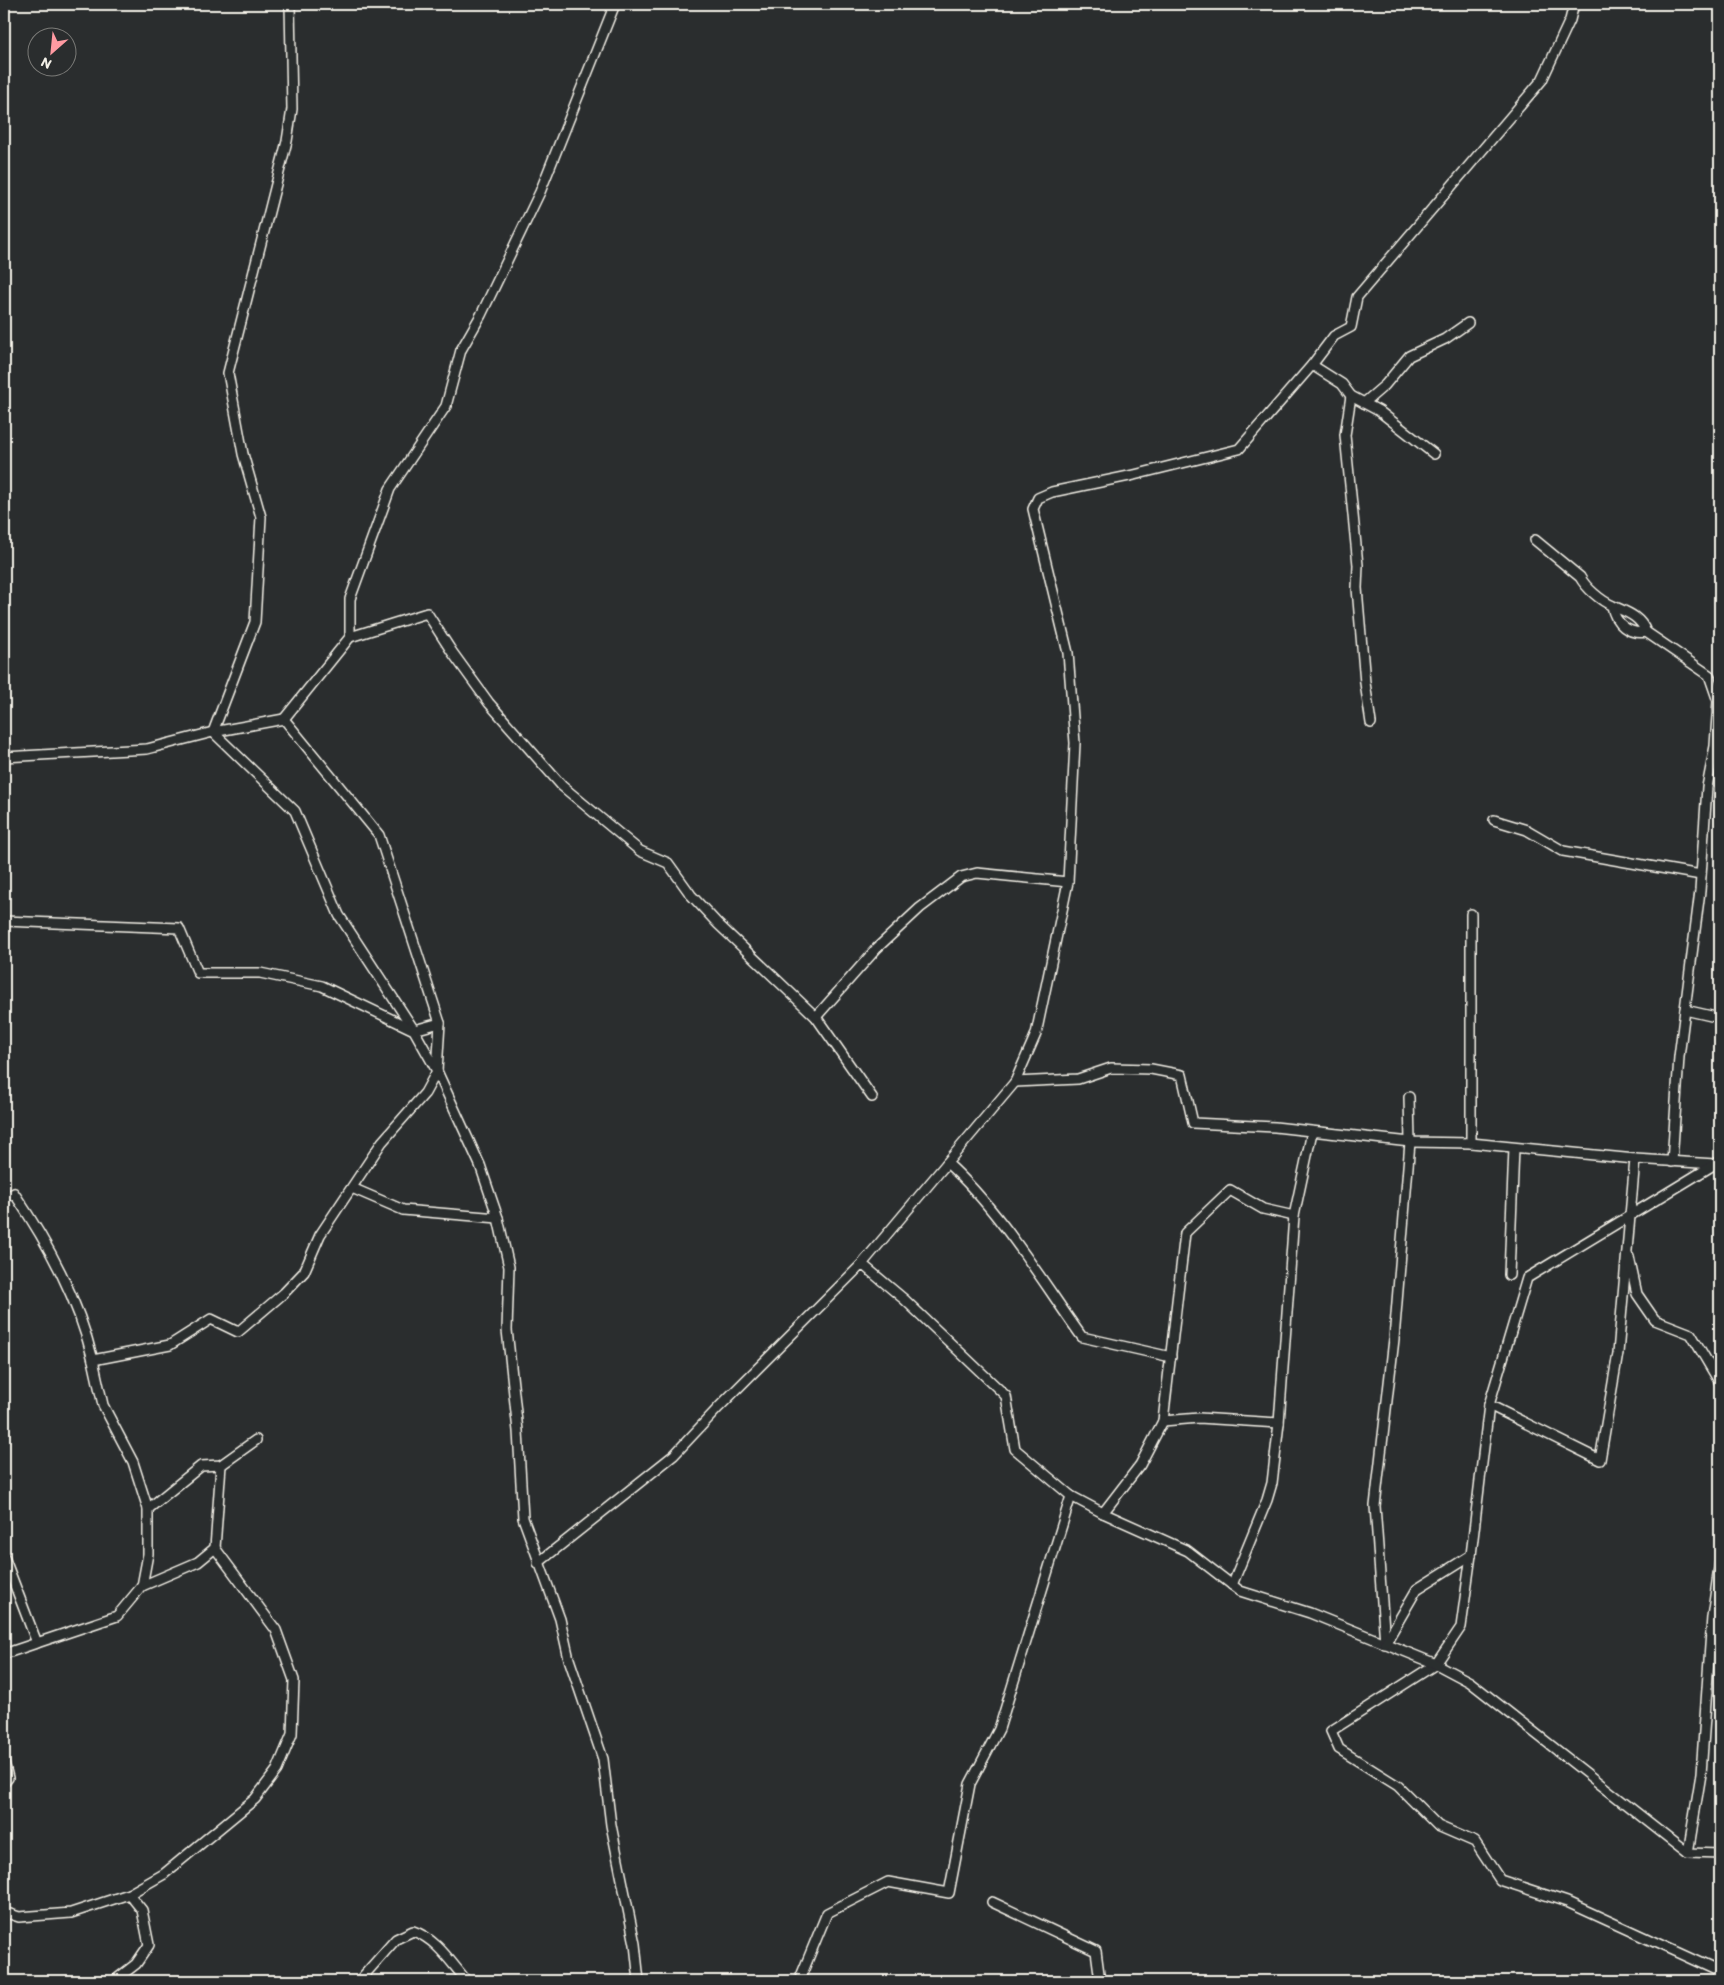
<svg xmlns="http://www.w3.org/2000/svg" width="1724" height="1985" viewBox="0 0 1724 1985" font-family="Itim,sans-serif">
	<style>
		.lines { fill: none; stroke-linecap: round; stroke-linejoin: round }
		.minor-casing { stroke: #f4f1e8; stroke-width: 12 }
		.minor { stroke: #2a2d2e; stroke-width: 9 }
	</style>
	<rect width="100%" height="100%" fill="#2a2d2e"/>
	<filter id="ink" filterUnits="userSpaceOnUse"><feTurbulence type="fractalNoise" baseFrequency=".02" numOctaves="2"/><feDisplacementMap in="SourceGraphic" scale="10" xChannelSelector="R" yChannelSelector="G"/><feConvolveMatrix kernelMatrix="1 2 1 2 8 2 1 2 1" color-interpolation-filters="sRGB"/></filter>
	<g filter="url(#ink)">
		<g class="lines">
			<defs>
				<g id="minor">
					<polyline points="290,4 292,109 287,141 228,373 243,454 261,517 255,622 213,732 295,811 339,915 414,1030 440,1023"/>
					<polyline points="1312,365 1342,384 1351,396 1379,411 1434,454"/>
					<polyline points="1351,396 1345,435 1358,565 1357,588 1365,683 1371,723"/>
					<polyline points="1364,403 1385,385 1409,356 1445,339 1468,323"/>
					<path d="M1535,540L1580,577C1586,588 1601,601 1613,606C1626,612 1640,616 1646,632L1709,675L1718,701L1715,746L1707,787L1700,891L1679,1057L1672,1162"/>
					<path d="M1612,606C1615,624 1629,635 1646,632"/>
					<polyline points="350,637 427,613 452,652 489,703 562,786 640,851 668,863 691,895 718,924 816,1017 872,1097"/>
					<polyline points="4,757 147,749 213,732 284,719"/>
					<polyline points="1494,820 1527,830 1563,851 1701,875"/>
					<polyline points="4,921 179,928 198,973 260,973 322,986 414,1030 437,1071 480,1165 498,1218 509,1267 507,1330 518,1431 523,1518 560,1619 569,1659 603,1759 611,1825 635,1944 639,1981"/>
					<polyline points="1685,1010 1720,1018"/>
					<polyline points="816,1017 877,948 920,908 961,877 977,873 1068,882"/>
					<polyline points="1015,1082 1078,1079 1111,1068 1151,1069 1182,1075 1193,1123 1275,1127 1410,1142 1471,1143 1635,1159 1618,1353 1600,1460 1489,1405"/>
					<polyline points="1471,1143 1471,914"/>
					<polyline points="1635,1159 1715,1164"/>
					<path d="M947,1163C998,1208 1042,1281 1082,1337L1171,1357"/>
					<polyline points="352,1188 403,1210 498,1218"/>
					<path d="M4,1198L14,1193C49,1245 78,1299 93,1360L170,1345L211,1319L238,1332L284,1293L304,1272L320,1235L382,1142L425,1093L437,1071L440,1023L379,835L284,719L350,637V599L390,489L446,406L461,350L481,315L540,192L615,4"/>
					<polyline points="1629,1257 1637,1294 1655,1320 1691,1334 1720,1383"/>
					<polyline points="862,1264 1015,1082 1036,1034 1068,882 1075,743 1068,653 1033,509 1038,498 1052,492 1134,475 1239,449 1312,365 1334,336 1351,327 1357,297 1542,80 1570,20 1574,4"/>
					<polyline points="1509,1275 1514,1148"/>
					<polyline points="1163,1421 1199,1418 1279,1423"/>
					<polyline points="148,1509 201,1466 221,1465 256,1440"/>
					<polyline points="1103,1513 1140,1465 1163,1421 1185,1233 1230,1190 1263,1209 1294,1216"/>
					<polyline points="215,1548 221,1465"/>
					<polyline points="1471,1555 1461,1627 1436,1664 1331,1731 1339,1749 1398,1786 1438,1826 1475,1842 1500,1880 1567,1902 1720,1972"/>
					<polyline points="4,1557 37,1643"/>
					<polyline points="538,1563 674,1455 719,1407 862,1264 905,1300 1006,1396 1015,1449 1071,1496 1103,1513 1188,1551 1240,1591 1310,1613 1436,1664 1470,1682 1688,1853 1720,1854"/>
					<polyline points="1232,1585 1267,1500 1272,1483 1279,1423 1294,1216 1312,1132"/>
					<polyline points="1385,1643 1375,1506 1394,1339 1410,1142 1409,1097"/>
					<polyline points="1385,1644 1417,1589 1471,1555 1489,1405 1527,1278 1720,1161"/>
					<polyline points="4,1654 117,1616 142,1586 148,1554 148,1509 133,1462 103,1405 93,1360"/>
					<polyline points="4,1762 8,1778 4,1783"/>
					<polyline points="1688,1853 1701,1774 1712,1617 1720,1561"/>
					<polyline points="992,1902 1096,1951 1100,1981"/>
					<polyline points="4,1912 19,1917 71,1913 129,1894 164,1874 255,1799 277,1770 292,1734 294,1680 276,1630 215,1548 198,1562 142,1586"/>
					<polyline points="114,1981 136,1964 149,1945 142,1910 129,1894"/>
					<path d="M359,1981L396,1939L413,1931C437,1939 451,1963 467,1981"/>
					<polyline points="799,1981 827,1913 888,1882 949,1893 970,1784 999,1729 1071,1496"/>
				</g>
			</defs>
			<use href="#minor" class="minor-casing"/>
			<use href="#minor" class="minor"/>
		</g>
	</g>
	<rect width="1724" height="1985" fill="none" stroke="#2a2d2e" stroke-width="20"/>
	<rect x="10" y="10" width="1704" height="1965" fill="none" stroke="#f4f1e8" stroke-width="2" filter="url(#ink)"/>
	<g transform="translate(52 52) rotate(207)"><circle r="24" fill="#2a2d2e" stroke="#7b7b78"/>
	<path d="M0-4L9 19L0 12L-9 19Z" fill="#ff9aa2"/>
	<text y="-8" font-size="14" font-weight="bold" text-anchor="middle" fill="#f4f1e8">N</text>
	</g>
</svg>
